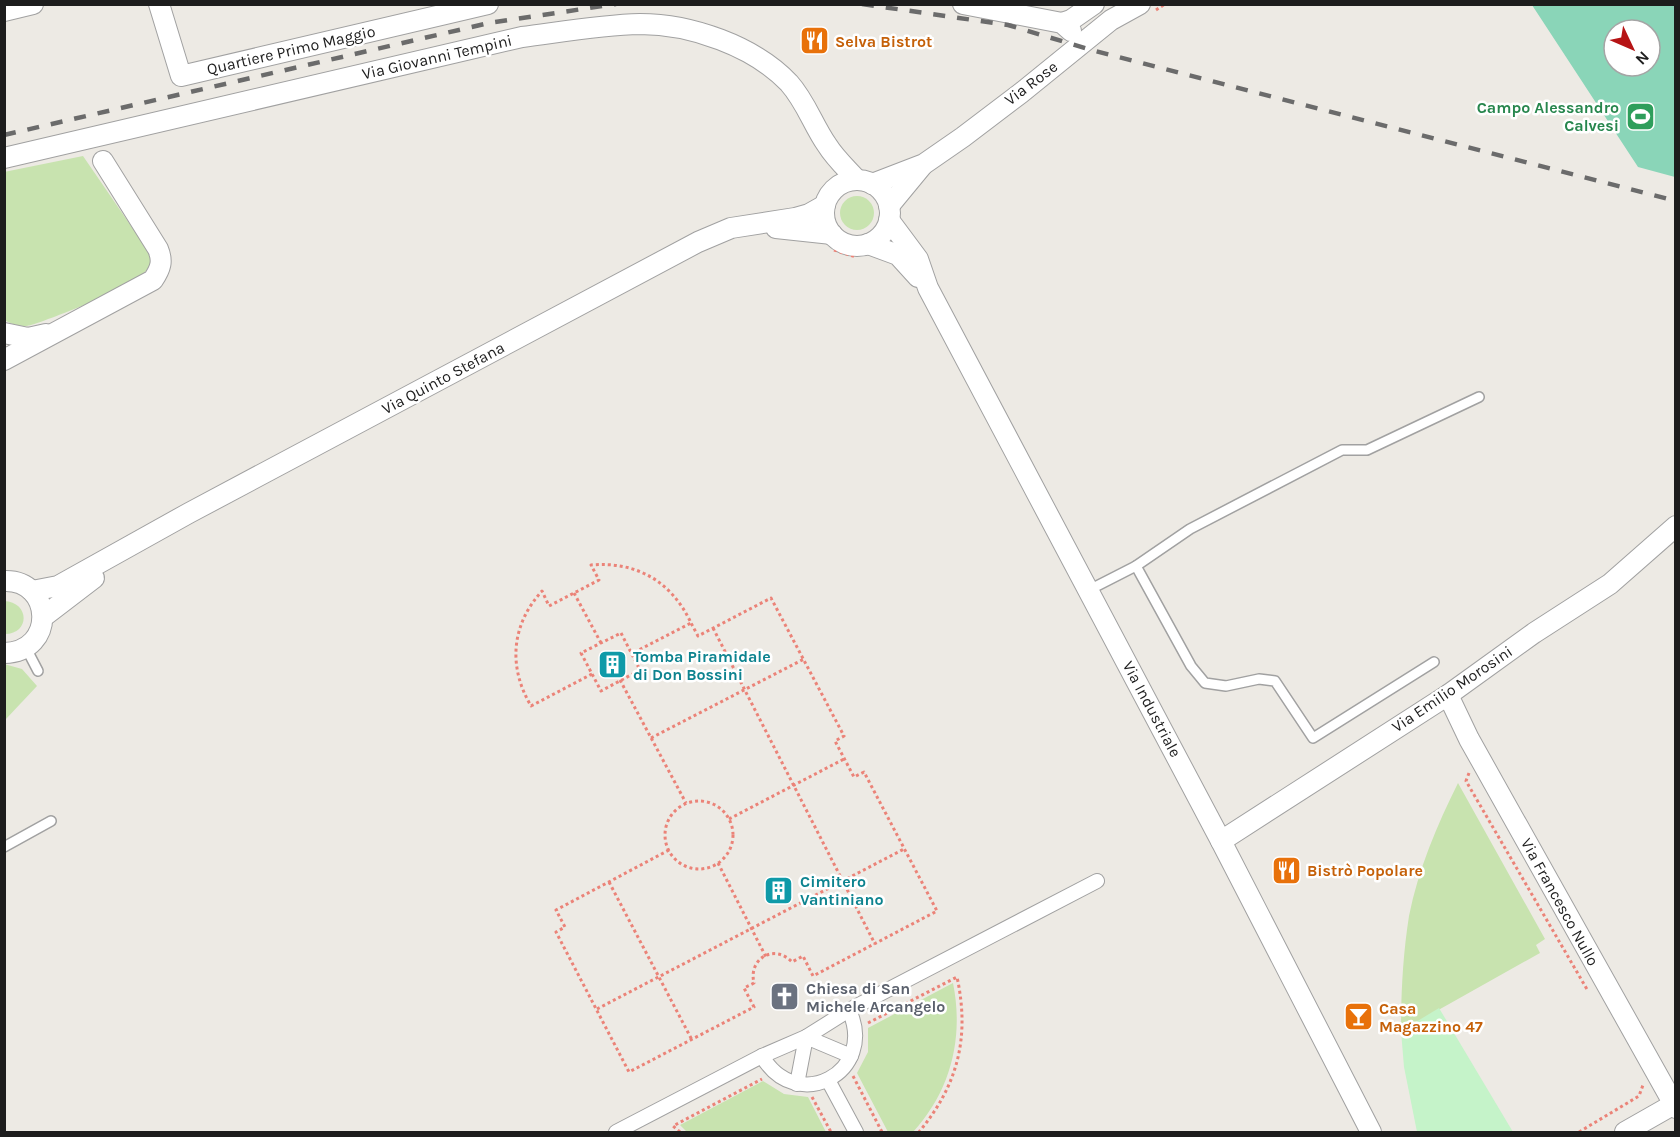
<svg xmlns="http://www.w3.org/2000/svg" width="1680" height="1137" viewBox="0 0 1680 1137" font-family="Karla,sans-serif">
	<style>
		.grass { fill: #c8e3af }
		.park { fill: #c5f3c9 }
		.pitch { fill: #8ad5b8; fill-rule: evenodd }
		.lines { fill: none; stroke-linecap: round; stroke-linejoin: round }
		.service-casing { stroke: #a1a1a1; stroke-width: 12 }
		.pedestrian-casing { stroke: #a1a1a1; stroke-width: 16 }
		.minor-casing { stroke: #a1a1a1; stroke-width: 22 }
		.path { stroke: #eb8378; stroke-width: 3; stroke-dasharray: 3 3; stroke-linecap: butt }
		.service { stroke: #fff; stroke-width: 9 }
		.pedestrian { stroke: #fff; stroke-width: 14 }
		.minor { stroke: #fff; stroke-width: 20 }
		.rail { stroke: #6b6b6b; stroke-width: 4.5; stroke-dasharray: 12 12; stroke-linecap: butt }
		.labels { text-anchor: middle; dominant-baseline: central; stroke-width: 5; stroke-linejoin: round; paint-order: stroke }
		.food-label { font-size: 16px; font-weight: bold; fill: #c56008; stroke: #fff; text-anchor: start }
		.street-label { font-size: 16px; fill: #1d1d1d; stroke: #fff }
		.leisure-label { font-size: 16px; font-weight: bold; fill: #27864d; stroke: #fff; text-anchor: end }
		.culture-label { font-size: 16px; font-weight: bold; fill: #0d838f; stroke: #fff; text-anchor: start }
		.worship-label { font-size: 16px; font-weight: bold; fill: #5b616d; stroke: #fff; text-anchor: start }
	</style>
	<rect width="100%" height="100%" fill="#edeae4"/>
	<g class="grass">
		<path d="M83,156L153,258C149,270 140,278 129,285C120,291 35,326 26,326C20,326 10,324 5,320L4,172Z"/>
		<circle cx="857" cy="213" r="17"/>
		<path d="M4,601C30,602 30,634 5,634Z"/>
		<polygon points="4,664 22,669 37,686 6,719"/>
		<path d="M1458,783L1545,939L1536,945L1540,953L1401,1031C1401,992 1403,954 1409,916C1418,870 1437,825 1458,783Z"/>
		<path d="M953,983C964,1037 951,1091 913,1132H888L857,1073L868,1052V1028Z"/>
		<polygon points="763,1081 784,1094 808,1097 826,1132 687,1132 680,1125"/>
	</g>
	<polygon class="park" points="1439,1008 1513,1132 1417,1132 1404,1067 1401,1031"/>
	<path class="pitch" d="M1532,5H1675V177L1638,167ZM1614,30H1650V66H1614Z"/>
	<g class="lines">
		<defs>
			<g id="service">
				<polyline points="1136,566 1191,666 1205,683 1226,686 1259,679 1275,681 1313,738 1434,662"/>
				<polyline points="1089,590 1136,566 1190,529 1342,450 1367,450 1479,397"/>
				<polyline points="26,648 38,671"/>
				<polyline points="4,847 51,821"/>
			</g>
			<g id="pedestrian">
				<path d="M762,1056C796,1115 878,1073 849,1010"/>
				<polyline points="828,1080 856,1132"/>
				<polyline points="797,1084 806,1037 851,1056"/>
				<polyline points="616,1132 762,1056 806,1037 849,1010 1097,881"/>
			</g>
			<g id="minor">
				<polyline points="159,4 181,76 488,4"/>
				<polyline points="963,4 1062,23 1071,31"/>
				<polyline points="4,11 33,4"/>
				<polyline points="1062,23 1071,20 1094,4"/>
				<path d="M4,158L522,37C561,32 600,25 640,24C691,24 754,46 789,83C806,102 813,125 827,145C835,158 847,169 857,180"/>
				<circle cx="857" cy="213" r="33"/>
				<polyline points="872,184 924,164 963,137 1021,93 1111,20 1140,4"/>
				<polyline points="889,206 922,166"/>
				<polyline points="889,220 918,259 928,288 1221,841 1371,1132"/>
				<polyline points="776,228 832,234"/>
				<polyline points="868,244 898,255 918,277"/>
				<polyline points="4,333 28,338 46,334"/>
				<path d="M4,360L153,280C161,268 163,261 158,249L103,161"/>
				<path d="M4,581C53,579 57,652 4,653"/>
				<polyline points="32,591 58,586 189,513 698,242 731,228 795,218 809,214 825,205"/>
				<polyline points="43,617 94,578"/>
				<polyline points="1448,695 1469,739 1676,1108"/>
				<polyline points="1221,841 1448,695 1534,633 1610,584 1676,526"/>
				<polyline points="1625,1132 1669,1107 1671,1099"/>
			</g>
		</defs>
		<use href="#service" class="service-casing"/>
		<use href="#pedestrian" class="pedestrian-casing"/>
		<use href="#minor" class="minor-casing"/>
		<g class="path">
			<polyline points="1156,10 1165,4"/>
			<polyline points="834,250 856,257"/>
			<polyline points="574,593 601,643"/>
			<polyline points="713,628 875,944"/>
			<polygon points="621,633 640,670 601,691 581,653"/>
			<path d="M592,674L531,706C508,667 511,625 542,591L549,606L599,580L591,565C637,561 672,582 691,623L631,654"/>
			<polyline points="620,680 686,803"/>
			<polyline points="651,738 804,659"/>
			<polyline points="1469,773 1466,781 1588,991"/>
			<circle cx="699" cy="835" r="34"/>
			<polyline points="729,819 844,759"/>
			<path d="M669,850L556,910L565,927L556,932L629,1072L754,1007L744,988L754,983C748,959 774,943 792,962L803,956L813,976L937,911L864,772L854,777L835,741L844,736L771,598L698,636L691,623"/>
			<polyline points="718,863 767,959"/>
			<polyline points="609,882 692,1040"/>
			<polyline points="597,1009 904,849"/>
			<path d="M868,1023L957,977C970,1037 958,1085 919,1132"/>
			<polyline points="853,1076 882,1132"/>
			<polyline points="812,1097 831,1132"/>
			<polyline points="680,1132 673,1126 762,1079"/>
			<polyline points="1579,1132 1639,1096 1643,1085"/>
		</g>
		<use href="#service" class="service"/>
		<use href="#pedestrian" class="pedestrian"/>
		<use href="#minor" class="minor"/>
		<g class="rail">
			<polyline points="862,4 1008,25 1095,51 1676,201"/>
			<polyline points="4,135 489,23 616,4"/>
		</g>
	</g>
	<defs>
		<symbol id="restaurant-square" viewBox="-11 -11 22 22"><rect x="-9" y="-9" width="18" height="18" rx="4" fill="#e8710a" stroke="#fff"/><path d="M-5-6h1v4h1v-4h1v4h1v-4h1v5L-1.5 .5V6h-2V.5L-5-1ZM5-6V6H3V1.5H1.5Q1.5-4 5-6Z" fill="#fff"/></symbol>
		<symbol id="stadium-square" viewBox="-11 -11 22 22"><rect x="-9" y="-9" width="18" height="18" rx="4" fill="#2e9e5b" stroke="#fff"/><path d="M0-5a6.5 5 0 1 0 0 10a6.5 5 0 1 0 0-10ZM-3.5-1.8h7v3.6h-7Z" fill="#fff"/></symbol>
		<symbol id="building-square" viewBox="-11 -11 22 22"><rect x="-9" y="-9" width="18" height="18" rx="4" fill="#0f9aa8" stroke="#fff"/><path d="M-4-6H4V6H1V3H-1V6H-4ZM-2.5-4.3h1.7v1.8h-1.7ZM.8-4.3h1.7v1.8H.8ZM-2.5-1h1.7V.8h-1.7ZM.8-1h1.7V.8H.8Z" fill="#fff"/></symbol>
		<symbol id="church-square" viewBox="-11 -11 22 22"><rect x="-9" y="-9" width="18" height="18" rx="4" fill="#6b7280" stroke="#fff"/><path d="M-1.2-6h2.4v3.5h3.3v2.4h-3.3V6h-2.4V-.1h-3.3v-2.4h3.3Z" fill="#fff"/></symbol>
		<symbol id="bar-square" viewBox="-11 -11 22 22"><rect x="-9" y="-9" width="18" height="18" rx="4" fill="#e8710a" stroke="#fff"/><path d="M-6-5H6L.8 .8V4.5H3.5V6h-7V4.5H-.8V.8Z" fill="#fff"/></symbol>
	</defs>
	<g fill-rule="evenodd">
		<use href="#restaurant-square" x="798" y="24" width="33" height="33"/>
		<use href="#stadium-square" x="1624" y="100" width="33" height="33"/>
		<use href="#building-square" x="596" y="648" width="33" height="33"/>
		<use href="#restaurant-square" x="1270" y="854" width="33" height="33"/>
		<use href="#building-square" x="762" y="874" width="33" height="33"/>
		<use href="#church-square" x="768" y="980" width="33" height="33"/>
		<use href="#bar-square" x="1342" y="1000" width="33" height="33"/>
	</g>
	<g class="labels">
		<g class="food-label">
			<text x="835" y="41">Selva Bistrot</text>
			<text x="1307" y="870">Bistrò Popolare</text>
			<text x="1379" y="1008">Casa<tspan x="1379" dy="18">Magazzino 47</tspan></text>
		</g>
		<g class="street-label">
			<text transform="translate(291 50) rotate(-13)">Quartiere Primo Maggio</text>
			<text transform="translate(437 57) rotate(-13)">Via Giovanni Tempini</text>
			<text transform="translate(1031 83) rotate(-37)">Via Rose</text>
			<text transform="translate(443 378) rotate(-28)">Via Quinto Stefana</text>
			<text transform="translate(1452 689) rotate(-34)">Via Emilio Morosini</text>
			<text transform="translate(1152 709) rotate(62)">Via Industriale</text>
			<text transform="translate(1560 902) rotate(61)">Via Francesco Nullo</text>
		</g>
		<g class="leisure-label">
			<text x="1619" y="107">Campo Alessandro<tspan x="1619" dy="18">Calvesi</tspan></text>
		</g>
		<g class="culture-label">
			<text x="633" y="656">Tomba Piramidale<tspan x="633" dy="18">di Don Bossini</tspan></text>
			<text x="800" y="881">Cimitero<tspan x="800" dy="18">Vantiniano</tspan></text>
		</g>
		<g class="worship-label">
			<text x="806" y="988">Chiesa di San<tspan x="806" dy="18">Michele Arcangelo</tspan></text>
		</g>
	</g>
	<rect width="1680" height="1137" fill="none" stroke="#1d1d1d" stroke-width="12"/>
	<g transform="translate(1632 48) rotate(134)"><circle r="28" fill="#ffffff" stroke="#a5a5a5" stroke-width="1.5"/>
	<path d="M0-4.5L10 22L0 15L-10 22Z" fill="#b61415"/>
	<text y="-9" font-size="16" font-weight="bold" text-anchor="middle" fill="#1d1d1d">N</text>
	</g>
</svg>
